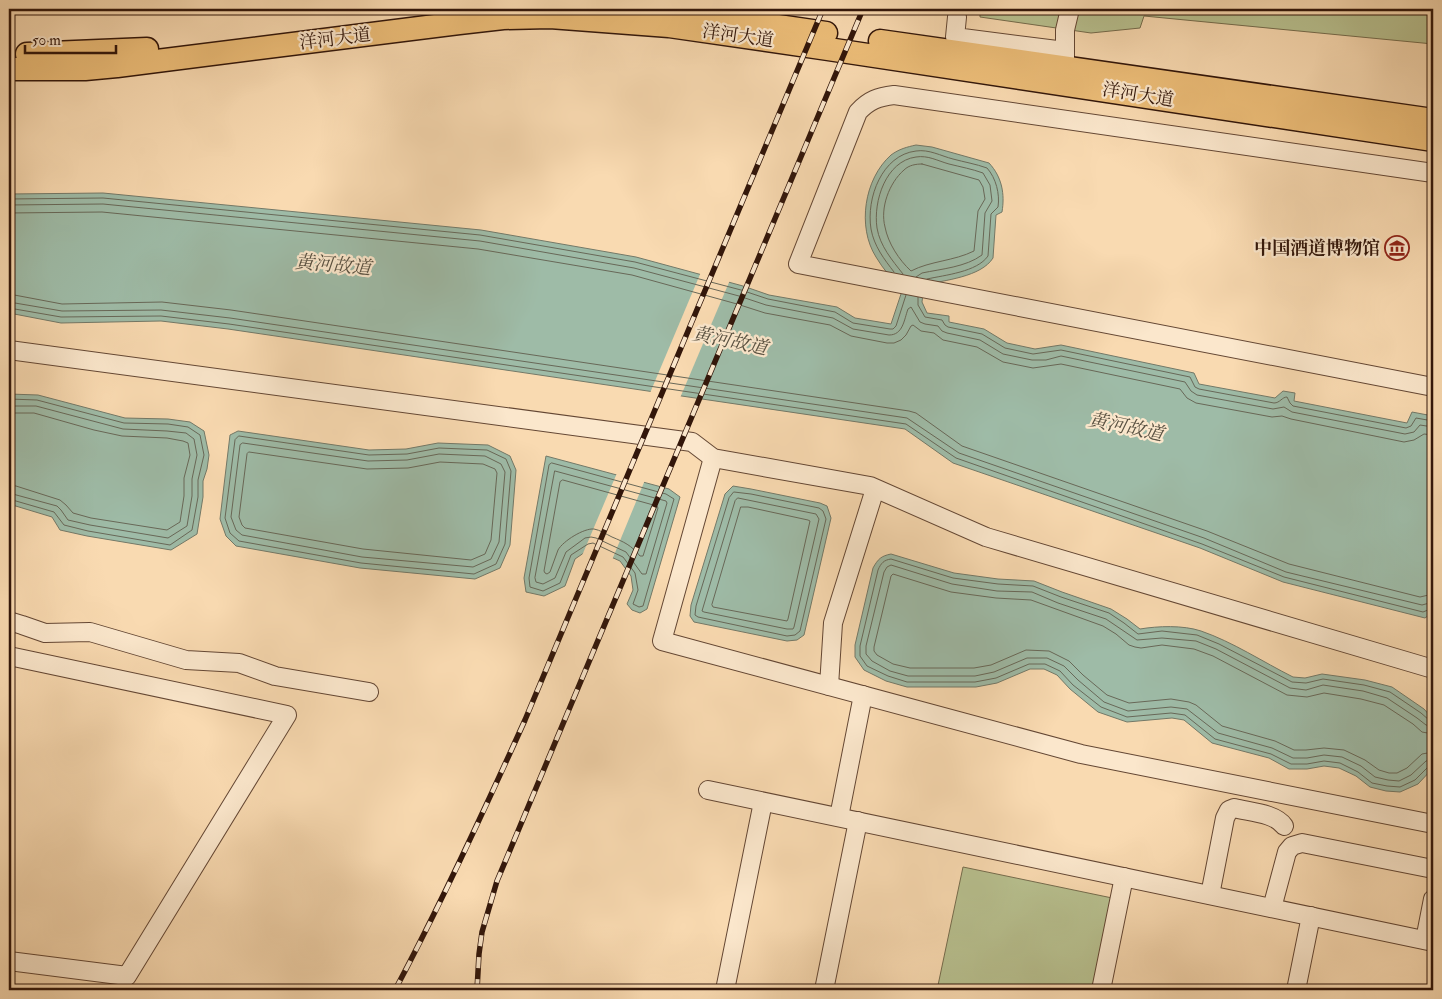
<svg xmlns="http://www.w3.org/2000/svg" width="1442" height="999" viewBox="0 0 1442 999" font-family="'IM FELL Double Pica','Noto Serif SC',serif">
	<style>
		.green { fill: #b8c190; stroke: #756c4d }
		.water { fill: #9ebba7; stroke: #737968 }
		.pier { fill: #f9dab1 }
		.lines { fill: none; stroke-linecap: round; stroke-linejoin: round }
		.shore { stroke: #686858; stroke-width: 1 }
		.minor-casing { stroke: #644734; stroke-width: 20 }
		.major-casing { stroke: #32160a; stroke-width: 25 }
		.minor { stroke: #fbe7cc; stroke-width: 18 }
		.major { stroke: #ecbd78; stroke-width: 22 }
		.rail-casing { stroke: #32160a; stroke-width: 5.5 }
		.rail { stroke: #fbe7cc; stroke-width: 4; stroke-dasharray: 11; stroke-linecap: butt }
		.labels { text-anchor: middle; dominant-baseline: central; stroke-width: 4.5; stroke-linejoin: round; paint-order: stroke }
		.street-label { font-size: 18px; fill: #32160a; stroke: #fbe7cc }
		.poi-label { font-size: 18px; font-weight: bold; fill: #32160a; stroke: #fbe7cc; text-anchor: end }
		.water-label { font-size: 19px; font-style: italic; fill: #585041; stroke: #fbe7cc }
	</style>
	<rect width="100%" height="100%" fill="#f9dab1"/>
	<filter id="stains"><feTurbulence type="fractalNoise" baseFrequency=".004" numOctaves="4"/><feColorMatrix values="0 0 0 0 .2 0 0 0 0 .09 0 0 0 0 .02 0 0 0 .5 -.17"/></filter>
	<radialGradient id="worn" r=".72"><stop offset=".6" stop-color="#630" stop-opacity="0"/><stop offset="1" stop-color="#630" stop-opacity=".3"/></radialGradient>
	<g class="green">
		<polygon points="980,9 1433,9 1433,44 1144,16 1140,28 1091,33 980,17"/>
		<polygon points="963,867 1117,899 1097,990 937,990"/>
	</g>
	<g class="water">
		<path d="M916,145L932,147L989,163C1002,177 1005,194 1002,212L996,215L993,258C981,277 945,280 924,285L922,302L927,313L949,316V322L984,329L1007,343L1035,349L1061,345L1194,373L1199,384L1275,398L1283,391L1295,393L1294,401L1407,423L1412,412L1433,416V612L1425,618L1283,582L1200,548L953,463L905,429L228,329L161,321L61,323L9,313V194L103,193L481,230L636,257L743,286L769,295L837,307L855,318L891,324L902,291C893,280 883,269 876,257C857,227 864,179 891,155C899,149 907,147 916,145Z"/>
		<polygon points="9,394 38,395 125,418 168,419 190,422 204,431 209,455 207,469 203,481 203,497 197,534 171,550 87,536 60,530 52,517 9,504"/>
		<polygon points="238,431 369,450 406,449 438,443 488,445 510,456 516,470 510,545 500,568 475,579 360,568 236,546 226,536 220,519 230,435"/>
		<polygon points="546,456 669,489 680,497 647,609 640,613 632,610 627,604 633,590 631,576 620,561 591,548 575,559 565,586 544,596 526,592 524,578"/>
		<polygon points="733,486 751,489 820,503 827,506 831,518 804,635 797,640 787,641 694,622 690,616 691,605 725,494"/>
		<path d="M891,554L954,573L998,579L1034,581L1062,592L1111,609L1127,619L1140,629C1158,626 1183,625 1201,631C1233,642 1263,662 1293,677L1305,678L1322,674L1365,680L1392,687L1424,709L1433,719V768L1418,784L1400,792L1386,791L1370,787L1356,776L1339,768L1324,766L1307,769H1289L1269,758L1212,743L1184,720L1172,718L1127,722L1098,712L1070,689L1057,675L1044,669H1030L997,683L976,687H907L886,681L864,670L855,657V645L873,568C878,559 881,556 891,554Z"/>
	</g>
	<g class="pier">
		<polygon points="701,272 730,280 680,398 650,393"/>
		<polygon points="617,473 645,480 612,560 592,551 581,558"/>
	</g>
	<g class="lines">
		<g class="shore">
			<path d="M922,164L979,180L983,187L985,199L978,211L974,251C954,261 930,261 911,271C899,260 888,243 885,227C880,208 889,183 904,170C909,165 916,164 922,164Z"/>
			<polyline points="9,199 103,198 480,235 635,262 741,290 768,299 835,312 853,323 890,329 893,329 896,326 906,295"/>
			<path d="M9,205L103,204L480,241L634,268L739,296L766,305L833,318L853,329L889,335C903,335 904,320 908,309L911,307L920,322L925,324L938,326L942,331L947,333L980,340L1003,354L1032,360H1046L1061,356L1185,382L1191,391L1197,395L1273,409L1284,407L1292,412L1405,434L1414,432L1420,425L1433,427"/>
			<polyline points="9,213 102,212 478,249 632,275 737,304 765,313 830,325 851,336 887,343 894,343 901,340 906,335 911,326 913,325 921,331 934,333 943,340 977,347 1003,362 1033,368 1061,364 1180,389 1187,398 1196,403 1272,417 1282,416 1291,419 1404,442 1414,440 1424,434 1433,435"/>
			<path d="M894,272C884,259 874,246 871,229C866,198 882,155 916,151C929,149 941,156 953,159C964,162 976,164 987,168C996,178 1000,194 998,207L991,214L988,256C977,272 945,275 927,279"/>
			<path d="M903,274C892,260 880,246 877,228C873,201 886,161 916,157C928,155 938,161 949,164C961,167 972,169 983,173L990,185L992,201L985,213L982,255C966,267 941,269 922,273L916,277"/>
			<polyline points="9,294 62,304 162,302 231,310 909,411 916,413 962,446 1207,531 1289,564 1420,597 1433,594"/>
			<path d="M918,297V305L925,317L942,320L945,325L948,327L982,334L1005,348L1033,354L1061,350L1190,377L1195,387L1199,389L1274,403C1280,403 1282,397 1287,397L1290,403L1293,406L1406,428L1411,426L1416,418L1433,421"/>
			<polyline points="9,302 62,311 161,310 230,318 907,418 959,453 1204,538 1286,572 1422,605 1433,602"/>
			<polyline points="9,308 61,317 161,316 229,324 906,424 956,458 1202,544 1284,577 1423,612 1433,608"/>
			<polyline points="9,399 37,400 124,423 168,424 188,427 200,435 204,455 198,480 198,497 192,530 170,545 88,531 64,525 54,512 9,499"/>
			<polyline points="9,406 36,406 123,429 167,431 186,433 194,439 197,455 192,479 192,496 187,526 168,538 90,525 68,520 61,510 57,506 9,493"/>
			<polyline points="9,413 34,413 94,430 122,436 167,438 183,441 188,443 190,455 184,478 184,496 180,522 167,530 91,518 73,513 66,505 60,500 16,486 9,485"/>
			<polygon points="239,436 369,455 407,454 439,448 487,450 506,459 511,471 505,544 496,564 474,574 361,563 239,541 230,533 225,518 235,440"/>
			<polygon points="243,443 368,461 407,460 439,454 485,456 501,464 505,472 499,542 491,559 473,567 362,557 242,535 236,530 231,517 240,445"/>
			<polygon points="249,452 367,469 408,468 440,462 483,464 495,469 497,473 491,540 485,554 471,560 363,549 245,528 242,525 239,517 247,454"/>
			<polygon points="552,463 666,494 674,499 643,606 639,607 633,604 638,590 635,573 623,557 593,543 588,544 571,555 560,583 543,591 530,587 529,578 549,465"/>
			<polygon points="555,471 666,501 667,503 646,574 642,574 626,552 596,538 591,537 585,538 566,552 555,578 543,584 536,582 535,578"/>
			<path d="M563,480L657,506L658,508L643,556H640C631,545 624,542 612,537C606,534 600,530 594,529C584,528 563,541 558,550C555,557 553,565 550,572L547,574L545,573L544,571L560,482Z"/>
			<polygon points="734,492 751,494 819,508 823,511 826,519 800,631 795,635 787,636 698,617 695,615 696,606 729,498"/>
			<polygon points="738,498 816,514 819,519 794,627 793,629 787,629 704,612 702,611 735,501"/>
			<polygon points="741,507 748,507 808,520 810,521 788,619 787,621 713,607 712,605"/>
			<path d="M1433,721L1429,720L1421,713L1390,692L1364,685L1323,679L1306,683L1292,682L1219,644L1197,635L1162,631L1138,634L1124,623L1109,613L1061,597L1033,586L998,584L953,578L891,559C884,560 881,563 878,570L860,646V656L867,666L888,676L907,682H975L996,678L1029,664H1045L1060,671L1073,685L1101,707L1127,717L1171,713L1185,715L1215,739L1271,754L1291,764H1307L1324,761L1340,763L1358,772L1372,783L1387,786L1400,787L1415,780L1428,767L1433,765"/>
			<polyline points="1433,727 1426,725 1417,718 1387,698 1363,691 1323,685 1306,690 1290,688 1216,649 1196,641 1162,638 1137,640 1106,619 1058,603 1032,592 997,591 952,584 891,565 887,567 884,572 866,646 866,654 872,661 890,671 908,676 975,676 994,672 1027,658 1047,658 1064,666 1078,680 1104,702 1128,711 1171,707 1187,709 1218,733 1272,748 1293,758 1307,758 1324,755 1342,757 1361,766 1375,777 1388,780 1399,781 1411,775 1426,761 1433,759"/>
			<polyline points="1433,734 1422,732 1413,724 1384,705 1361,699 1324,693 1307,697 1287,695 1213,656 1194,649 1162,645 1141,648 1135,647 1129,645 1116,634 1103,626 1031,600 996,598 951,592 893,574 891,576 874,647 874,651 877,655 893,664 910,668 974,668 991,665 1026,650 1049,651 1069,661 1083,675 1107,695 1129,703 1171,699 1189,702 1196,705 1222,726 1275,741 1294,750 1306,750 1324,748 1344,750 1365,760 1379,770 1389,773 1397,773 1407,768 1422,754 1433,752"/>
		</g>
		<defs>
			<g id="minor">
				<polyline points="957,17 955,37 1065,51"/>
				<polyline points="1065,63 1065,30 1070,9"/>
				<path d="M1433,173L894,95C878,97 869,100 858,112L798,264L1433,387"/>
				<polyline points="9,350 692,442 713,458 870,486 986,537 1433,669"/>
				<polyline points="713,458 662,641 1081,754 1433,824"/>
				<polyline points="9,621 22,625 45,633 90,632 186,660 239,663 275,676 369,692"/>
				<polyline points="9,656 287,715 127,976 9,961"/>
				<polyline points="829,686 833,623 875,489"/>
				<polyline points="708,790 1433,942"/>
				<polyline points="839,817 863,695"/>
				<path d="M1210,895L1225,818L1229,810L1234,808C1249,812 1275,813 1284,826"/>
				<polyline points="1272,908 1287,852 1292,846 1302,843 1433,869"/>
				<polyline points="1425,940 1433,899"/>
				<polyline points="725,990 763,802"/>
				<polyline points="824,990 858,821"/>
				<polyline points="1101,990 1124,877"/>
				<polyline points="1296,990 1311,916"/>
			</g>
			<g id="major">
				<polyline points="660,10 710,16 826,33"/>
				<polyline points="880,41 1433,120"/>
				<polyline points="27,54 147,49"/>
				<polyline points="9,69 85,69 117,66 459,23 503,18 550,17 669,26 828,49 1433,140"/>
			</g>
		</defs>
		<use href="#minor" class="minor-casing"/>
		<use href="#major" class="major-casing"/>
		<use href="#minor" class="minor"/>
		<use href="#major" class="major"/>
		<defs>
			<g id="rail">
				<path d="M395,990C442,902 484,811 525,720L823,9"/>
				<polyline points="477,990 479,954 482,932 497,881 863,9"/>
			</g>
		</defs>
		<use href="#rail" class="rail-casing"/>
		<use href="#rail" class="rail"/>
	</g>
	<defs>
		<symbol id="museum-ring" viewBox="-11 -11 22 22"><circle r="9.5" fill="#fbe7cc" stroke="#8f2418" stroke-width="1.5"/><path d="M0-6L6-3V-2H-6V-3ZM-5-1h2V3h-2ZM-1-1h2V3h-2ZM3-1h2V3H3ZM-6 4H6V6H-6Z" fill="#8f2418"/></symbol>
	</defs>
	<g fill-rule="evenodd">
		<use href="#museum-ring" x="1383" y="234" width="28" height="28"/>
	</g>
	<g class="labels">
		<g class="street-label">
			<text transform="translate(738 36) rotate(8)">洋河大道</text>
			<text transform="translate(335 39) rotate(-7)">洋河大道</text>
			<text transform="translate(1138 95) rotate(9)">洋河大道</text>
		</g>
		<g class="poi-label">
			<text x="1380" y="248">中国酒道博物馆</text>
		</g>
		<g class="water-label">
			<text transform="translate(333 265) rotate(5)">黄河故道</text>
			<text transform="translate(730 341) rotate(12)">黄河故道</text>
			<text transform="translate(1126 427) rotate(12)">黄河故道</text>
		</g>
	</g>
	<rect width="1442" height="999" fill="none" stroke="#f9dab1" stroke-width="30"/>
	<rect x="10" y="10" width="1422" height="979" fill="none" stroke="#32160a" stroke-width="2.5"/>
	<rect x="15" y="15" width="1412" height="969" fill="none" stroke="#32160a"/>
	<path d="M25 45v8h91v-8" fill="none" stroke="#32160a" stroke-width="2.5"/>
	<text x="32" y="45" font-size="15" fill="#32160a" stroke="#fbe7cc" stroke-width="4" paint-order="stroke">50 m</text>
	<rect width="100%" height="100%" filter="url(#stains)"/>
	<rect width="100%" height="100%" fill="url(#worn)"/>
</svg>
